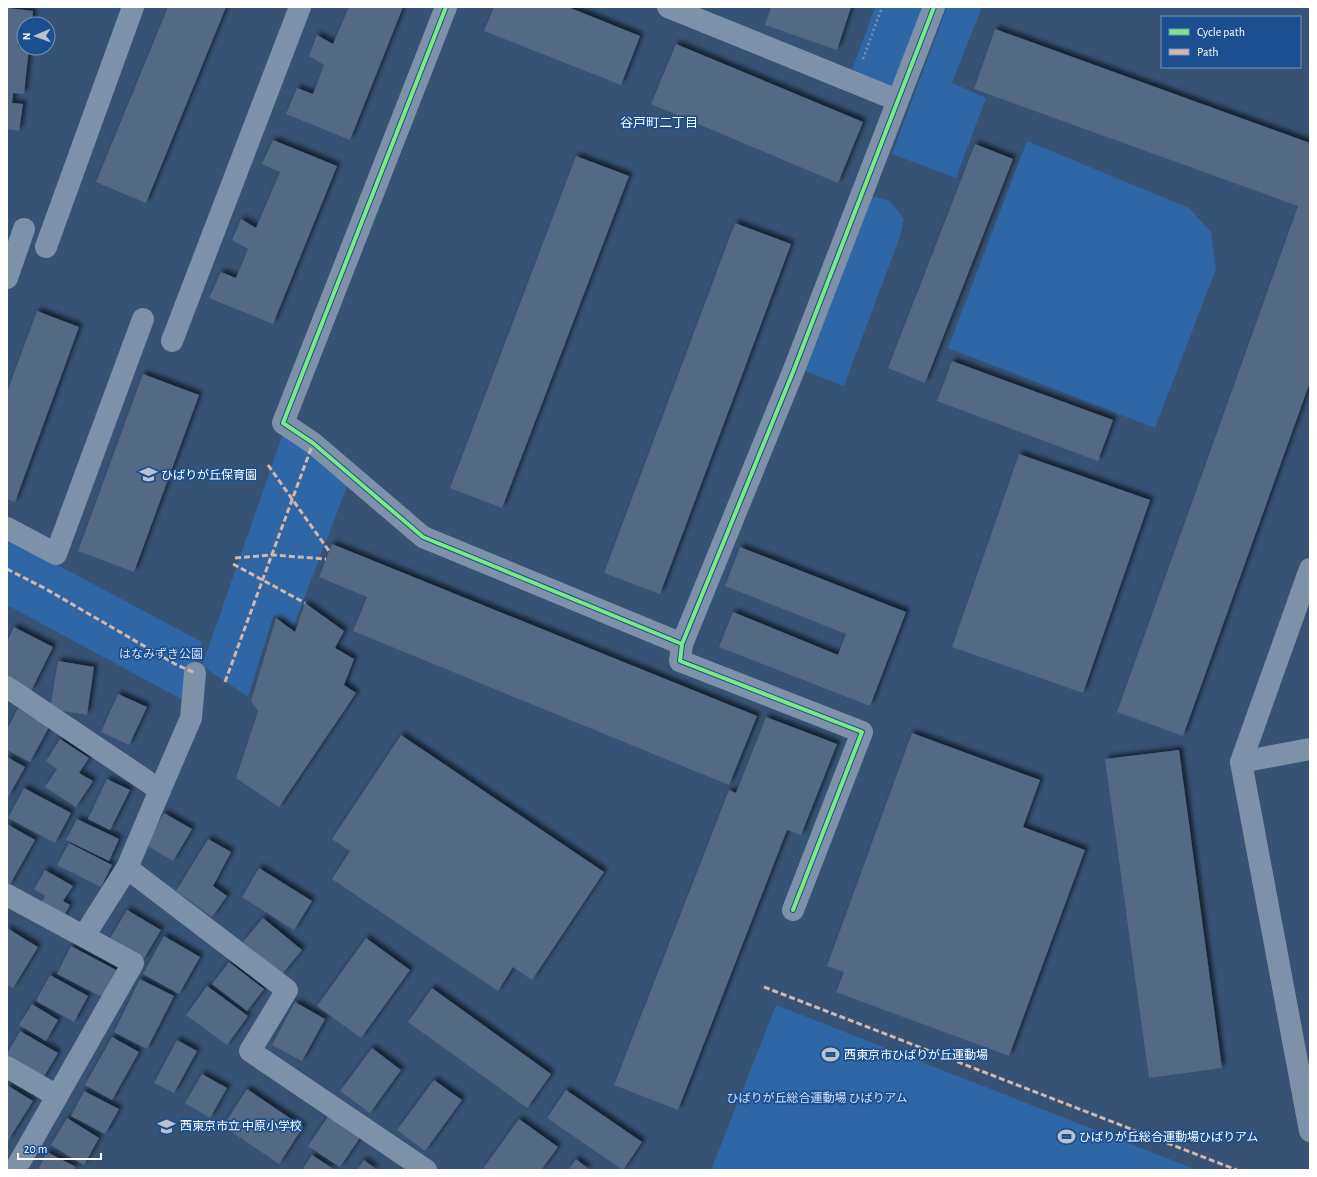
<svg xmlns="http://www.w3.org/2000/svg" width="1317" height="1177" viewBox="0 0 1317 1177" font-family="'Alegreya Sans','Noto Sans JP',sans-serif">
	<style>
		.green { fill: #2f66a5 }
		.building { fill: #526984; filter: url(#shadow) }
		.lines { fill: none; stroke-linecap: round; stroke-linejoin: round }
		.path { stroke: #7d92a8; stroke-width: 2.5; stroke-dasharray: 2 3; stroke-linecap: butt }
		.minor { stroke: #7d92a8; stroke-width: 22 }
		.quiet { stroke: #d1b7ad; stroke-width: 3; stroke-dasharray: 6 3; stroke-linecap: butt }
		.cycleway-casing { stroke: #1b4f8f; stroke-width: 6 }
		.cycleway { stroke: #7ce984; stroke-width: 4 }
		.labels { text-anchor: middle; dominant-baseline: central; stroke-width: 3.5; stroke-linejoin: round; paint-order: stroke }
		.poi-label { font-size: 12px; fill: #fff; stroke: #1b4f8f; text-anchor: start }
		.park-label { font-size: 12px; fill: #cfe3fa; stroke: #1b4f8f }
		.neighbourhood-label { font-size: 13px; fill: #fff; stroke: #1b4f8f }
	</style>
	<defs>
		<filter id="shadow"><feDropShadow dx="3.5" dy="-3.5" stdDeviation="2" flood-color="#0009"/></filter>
	</defs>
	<rect width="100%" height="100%" fill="#365274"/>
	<g class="green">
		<polygon points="875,7 925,7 893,90 851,73"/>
		<polygon points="947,7 982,7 952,83 986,98 956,178 892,154"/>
		<polygon points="1027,141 1189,208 1211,232 1216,269 1155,428 948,348"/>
		<polygon points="867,195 890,201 904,219 901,234 844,386 800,369"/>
		<polygon points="286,425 350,479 293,627 274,614 248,697 202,666"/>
		<polygon points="7,538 202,642 183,700 7,605"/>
		<polygon points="776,1005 1197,1170 711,1170"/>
	</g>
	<g class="building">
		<polygon points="168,7 226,7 146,203 96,182"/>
		<polygon points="349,7 403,7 350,140 286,114 297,88 313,94 324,65 309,56 317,35 333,44"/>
		<polygon points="494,7 568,7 640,36 621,85 484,31"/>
		<polygon points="771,7 851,7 837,50 765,25"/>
		<polygon points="7,8 33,11 32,24 24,24 24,34 20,34 18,46 29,48 24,94 13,93 12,103 23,104 19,131 7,129"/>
		<polygon points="995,29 1310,143 1310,382 1183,736 1117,712 1298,206 974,89"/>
		<polygon points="676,44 863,122 838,183 651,104"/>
		<polygon points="273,140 337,166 273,324 209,298 221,272 236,278 248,249 232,240 241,219 256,228 280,172 262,164"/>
		<polygon points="975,144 1013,159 925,383 888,368"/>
		<polygon points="576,156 629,176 502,508 450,488"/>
		<polygon points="735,223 791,244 660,594 604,573"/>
		<polygon points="37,311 79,327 15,502 7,499 7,392"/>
		<polygon points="952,361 1113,420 1098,461 937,401"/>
		<polygon points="143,374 199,395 134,572 78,551"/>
		<polygon points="1019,454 1150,500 1083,693 952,647"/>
		<polygon points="332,544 757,716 729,785 353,631 367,597 319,577"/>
		<polygon points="740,547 906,612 870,706 719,647 733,612 838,655 846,634 725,586"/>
		<polygon points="305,603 344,631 335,648 354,659 344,685 356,693 279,807 236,778 258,711 251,701 276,618 295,632"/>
		<polygon points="14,627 53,647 31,691 7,679 7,642"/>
		<polygon points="58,661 94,667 87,715 50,709"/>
		<polygon points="118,694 147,707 129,745 101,732"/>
		<polygon points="18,708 50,725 30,762 7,750 7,730"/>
		<polygon points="766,717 837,744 801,835 787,830 678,1110 614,1085 729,790 736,793"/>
		<polygon points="912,733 1040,780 1023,827 1085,850 1009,1056 836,992 844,972 827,966"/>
		<polygon points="401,735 604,872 532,980 513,967 498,991 332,879 350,851 332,839"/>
		<polygon points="60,739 89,758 79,773 93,781 76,807 45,787 57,769 46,761"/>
		<polygon points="1179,750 1222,1068 1149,1078 1105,759"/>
		<polygon points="7,757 25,767 7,799"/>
		<polygon points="107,779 130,790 110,830 88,819"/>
		<polygon points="24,788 71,813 55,843 8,818"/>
		<polygon points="164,813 192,829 173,861 146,845"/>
		<polygon points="77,819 119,839 109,861 66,840"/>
		<polygon points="7,824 35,840 9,886 7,884"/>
		<polygon points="208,839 231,852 213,886 227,896 212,917 176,891"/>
		<polygon points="69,843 112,865 101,887 57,865"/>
		<polygon points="259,868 312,901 294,930 242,897"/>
		<polygon points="45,870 73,886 63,901 70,905 61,921 38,909 45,896 34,889"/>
		<polygon points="127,910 161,930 143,960 109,940"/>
		<polygon points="263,918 302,950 282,974 243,942"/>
		<polygon points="7,928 38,947 13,988 7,985"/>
		<polygon points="164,936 200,957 179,994 143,974"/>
		<polygon points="366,938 410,970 361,1038 317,1006"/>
		<polygon points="71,946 116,970 102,997 57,974"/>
		<polygon points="229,962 264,989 247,1011 212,984"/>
		<polygon points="50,975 88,996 74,1022 36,1001"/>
		<polygon points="140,979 174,996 147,1049 114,1032"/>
		<polygon points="207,986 248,1016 227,1045 186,1015"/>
		<polygon points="432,988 551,1074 527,1108 408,1022"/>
		<polygon points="295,1002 325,1019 302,1061 272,1045"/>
		<polygon points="32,1004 58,1020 46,1041 19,1025"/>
		<polygon points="20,1031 58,1053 42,1080 7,1059 7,1054"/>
		<polygon points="112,1037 139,1052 112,1100 85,1085"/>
		<polygon points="177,1040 197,1051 174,1093 154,1083"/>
		<polygon points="372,1048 401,1070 370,1113 340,1091"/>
		<polygon points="202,1074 227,1088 210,1118 185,1103"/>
		<polygon points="434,1080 462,1100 425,1151 397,1130"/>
		<polygon points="7,1085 33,1101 7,1142"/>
		<polygon points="247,1089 303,1127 279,1164 223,1126"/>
		<polygon points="566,1090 642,1142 623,1170 547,1118"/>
		<polygon points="84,1091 119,1109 105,1134 71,1116"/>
		<polygon points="329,1115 361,1136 340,1167 308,1146"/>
		<polygon points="67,1118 99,1138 84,1165 51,1145"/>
		<polygon points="519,1119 558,1147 541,1170 482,1170"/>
		<polygon points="47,1152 76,1167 74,1170 38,1170"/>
		<polygon points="312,1155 335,1170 302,1170"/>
		<polygon points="576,1159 590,1170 568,1170"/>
		<polygon points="364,1160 377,1170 357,1170"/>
	</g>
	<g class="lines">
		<polyline class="path" points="863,59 882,7"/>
		<g class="minor">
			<polyline points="446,7 283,423 313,443 423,537 682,644"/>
			<polyline points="668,7 897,100"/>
			<polyline points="46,247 133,7"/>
			<polyline points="7,278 24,229"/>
			<polyline points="172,341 300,7"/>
			<polyline points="7,528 56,554 143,319"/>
			<polyline points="1310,569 1241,762 1310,1131"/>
			<polyline points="7,687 160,790"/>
			<polyline points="1241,762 1310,749"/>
			<polyline points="127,868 287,990 250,1051 426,1170"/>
			<polyline points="7,895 133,963 15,1170"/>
			<polyline points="793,910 862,732 680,661 682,644 793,372 934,7"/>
			<polyline points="84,936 127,868 160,790 191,718 195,673"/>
			<polyline points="7,1067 57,1096"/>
		</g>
		<g class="quiet">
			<polyline points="268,465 329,551"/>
			<polyline points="235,558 272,555 326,559"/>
			<polyline points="233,564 305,603"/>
			<polyline points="7,569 46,589 175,664 195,673"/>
			<polyline points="225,682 313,443"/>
			<polyline points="764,987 1237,1170"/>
		</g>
		<defs>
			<g id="cycleway">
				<polyline points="446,7 283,423 313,443 423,537 682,644"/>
				<polyline points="793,910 862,732 680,661 682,644 793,372 934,7"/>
			</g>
		</defs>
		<use href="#cycleway" class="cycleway-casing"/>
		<use href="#cycleway" class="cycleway"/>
	</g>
	<defs>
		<symbol id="school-bare" viewBox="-9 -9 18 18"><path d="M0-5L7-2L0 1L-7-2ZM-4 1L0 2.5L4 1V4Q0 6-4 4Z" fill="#b9c2ce" stroke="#1b4f8f" stroke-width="2.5" paint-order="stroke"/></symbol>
		<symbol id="stadium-bare" viewBox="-9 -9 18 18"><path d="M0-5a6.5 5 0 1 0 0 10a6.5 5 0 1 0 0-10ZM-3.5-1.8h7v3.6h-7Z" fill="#b9c2ce" stroke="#1b4f8f" stroke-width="2.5" paint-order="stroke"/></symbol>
	</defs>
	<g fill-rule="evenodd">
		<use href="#school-bare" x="136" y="462" width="25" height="25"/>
		<use href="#stadium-bare" x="818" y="1042" width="25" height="25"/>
		<use href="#school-bare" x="154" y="1114" width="25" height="25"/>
		<use href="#stadium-bare" x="1054" y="1124" width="25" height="25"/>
	</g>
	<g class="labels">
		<g class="poi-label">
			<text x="161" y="475">ひばりが丘保育園</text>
			<text x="844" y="1055">西東京市ひばりが丘運動場</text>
			<text x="180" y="1126">西東京市立 中原小学校</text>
			<text x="1079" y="1137">ひばりが丘総合運動場ひばりアム</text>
		</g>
		<g class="park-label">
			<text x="161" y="654">はなみずき公園</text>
			<text x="817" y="1098">ひばりが丘総合運動場 ひばりアム</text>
		</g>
		<g class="neighbourhood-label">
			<text x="659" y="123">谷戸町二丁目</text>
		</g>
	</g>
	<rect width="1317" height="1177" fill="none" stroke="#ffffff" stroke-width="16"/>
	<rect x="1161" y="16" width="140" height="52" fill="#1b4f8f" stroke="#7695bc"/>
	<rect x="1169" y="29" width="20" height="6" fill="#7ce984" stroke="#7695bc"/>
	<text x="1197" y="36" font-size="12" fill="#ffffff">Cycle path</text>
	<rect x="1169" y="49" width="20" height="6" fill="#d1b7ad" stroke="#7695bc"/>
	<text x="1197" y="56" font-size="12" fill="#ffffff">Path</text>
	<g transform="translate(36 36) rotate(268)"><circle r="19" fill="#1b4f8f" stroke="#7695bc"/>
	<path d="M0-3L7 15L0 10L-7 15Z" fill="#b9c2ce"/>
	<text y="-6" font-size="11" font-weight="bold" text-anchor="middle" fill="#ffffff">N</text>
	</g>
	<path d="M18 1153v6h83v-6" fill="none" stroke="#ffffff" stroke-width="2"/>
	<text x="24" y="1153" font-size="12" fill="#ffffff" stroke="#1b4f8f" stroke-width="3" paint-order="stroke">20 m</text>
</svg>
